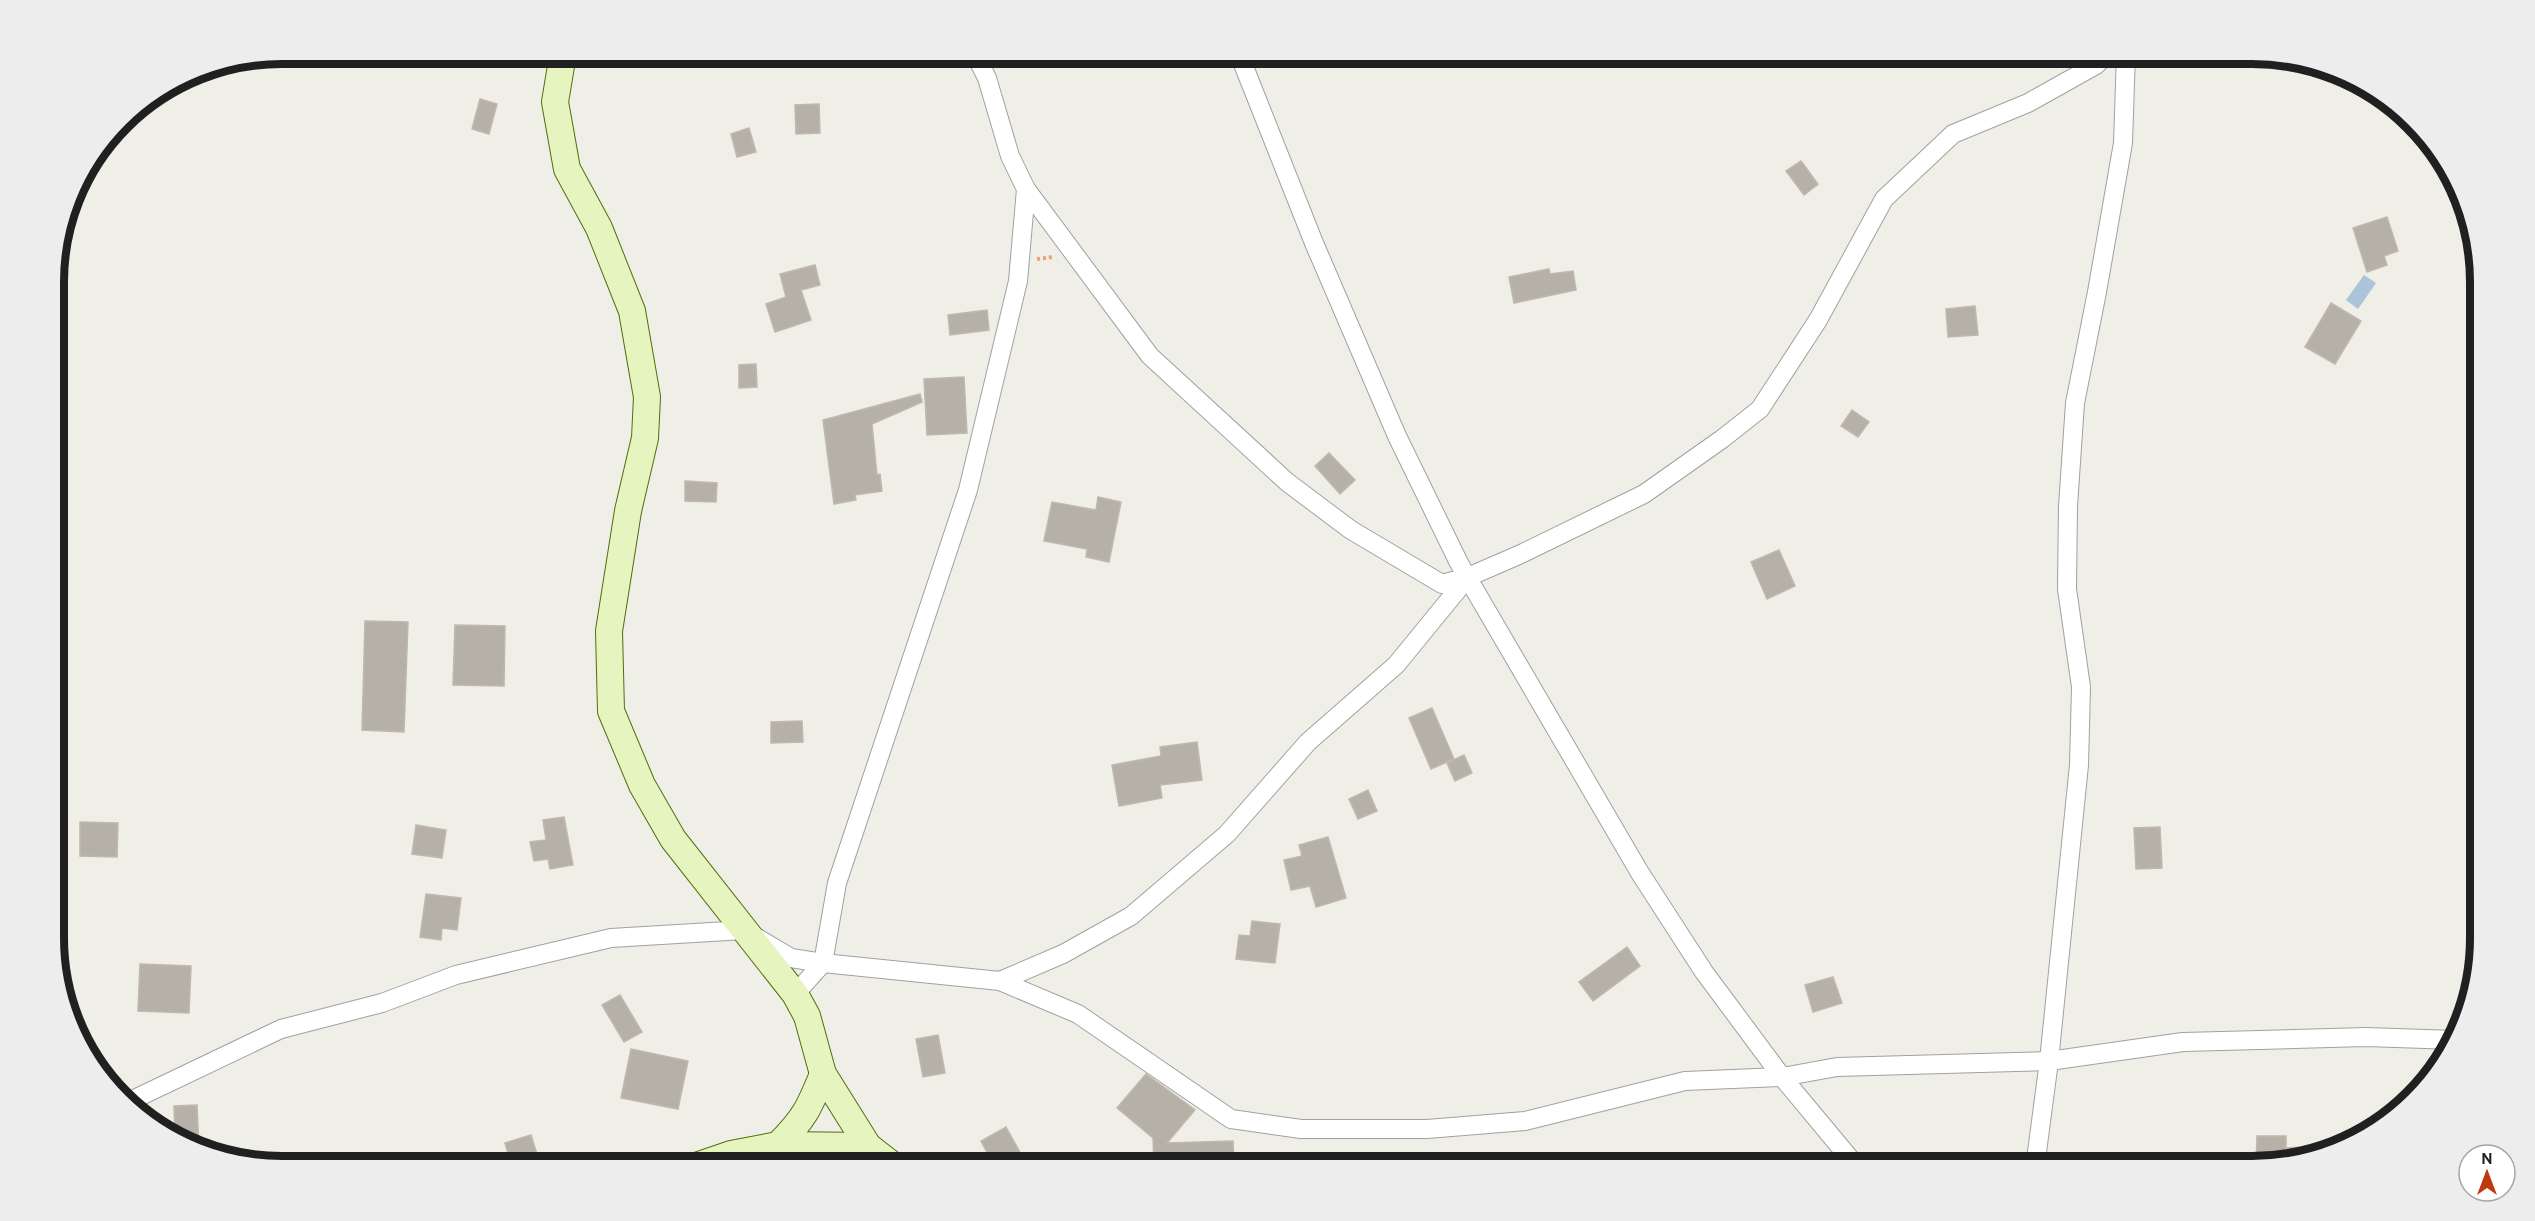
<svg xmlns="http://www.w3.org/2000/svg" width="2535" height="1221" viewBox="0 0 2535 1221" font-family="Cabin,sans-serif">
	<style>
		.water { fill: #abc4d9 }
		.building { fill: #b5b1a9; stroke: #c0b9aa; stroke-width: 1.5 }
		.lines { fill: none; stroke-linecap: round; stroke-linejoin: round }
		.street-casing { stroke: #a1a1a1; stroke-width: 20 }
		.secondary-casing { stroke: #4f6f0e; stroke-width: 28 }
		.path { stroke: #ef9f78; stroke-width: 4; stroke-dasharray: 3 3; stroke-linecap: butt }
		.street { stroke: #fff; stroke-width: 18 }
		.secondary { stroke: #e6f5bf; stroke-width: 26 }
		.rim { fill: none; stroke: #202020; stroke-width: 8 }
	</style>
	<rect width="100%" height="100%" fill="#efeee7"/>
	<polygon class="water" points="2364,275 2376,283 2358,309 2346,300"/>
	<g class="building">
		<polygon points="480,99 497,104 489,134 472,129"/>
		<polygon points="819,104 820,133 796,134 795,105"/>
		<polygon points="749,128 756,152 737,157 731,134"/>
		<polygon points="1801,161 1818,184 1804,195 1786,171"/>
		<polygon points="2387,217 2398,251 2384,256 2387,265 2367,272 2353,228"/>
		<polygon points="815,265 820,285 801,290 811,320 775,332 766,304 786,297 780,274"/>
		<polygon points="1549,269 1550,274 1573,271 1576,290 1514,303 1509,277"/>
		<polygon points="2331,303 2361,321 2335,364 2305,347"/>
		<polygon points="1975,306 1978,335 1948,337 1946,309"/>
		<polygon points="987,310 989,330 950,335 948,315"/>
		<polygon points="756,364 757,387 739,388 739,365"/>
		<polygon points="964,377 967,433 927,435 924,379"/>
		<polygon points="920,394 922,402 872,424 877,475 880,474 882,491 855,495 856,500 834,504 823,420"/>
		<polygon points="1852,410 1869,422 1858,437 1841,426"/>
		<polygon points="1329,453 1355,480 1340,494 1315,466"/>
		<polygon points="685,481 717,483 716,502 685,501"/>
		<polygon points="1098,497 1121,502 1109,562 1086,557 1087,549 1044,541 1052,502 1096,510"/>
		<polygon points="1779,550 1795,586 1767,599 1751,562"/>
		<polygon points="365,621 408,622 404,732 362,730"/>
		<polygon points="455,625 505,626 504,686 453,685"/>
		<polygon points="1432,708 1454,759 1431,769 1409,718"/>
		<polygon points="802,721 803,742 771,743 771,722"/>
		<polygon points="1197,742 1202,780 1160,785 1162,798 1119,806 1112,765 1161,756 1160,747"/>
		<polygon points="1464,755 1472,773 1455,781 1447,763"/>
		<polygon points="1368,790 1377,811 1358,819 1349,799"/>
		<polygon points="564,817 573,865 550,869 548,859 534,861 530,842 546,840 543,820"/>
		<polygon points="80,822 118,823 117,857 80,856"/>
		<polygon points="416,825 446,830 442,858 412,854"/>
		<polygon points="2160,827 2162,868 2136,869 2134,828"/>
		<polygon points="1328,837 1346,898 1316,907 1310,886 1291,890 1284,860 1302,856 1299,845"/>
		<polygon points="426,894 461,898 457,930 442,928 441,940 420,937"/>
		<polygon points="1252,921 1280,924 1275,963 1236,959 1239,935 1250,936"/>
		<polygon points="1627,947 1640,966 1593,1001 1579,982"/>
		<polygon points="140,964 191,966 189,1013 138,1011"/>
		<polygon points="1833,977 1842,1003 1813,1012 1805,985"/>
		<polygon points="620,995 642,1032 624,1042 602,1005"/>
		<polygon points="938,1035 945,1073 923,1077 916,1039"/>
		<polygon points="631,1049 688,1061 678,1109 621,1098"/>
		<polygon points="1146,1074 1195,1110 1167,1143 1233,1141 1234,1167 1154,1167 1153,1138 1117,1108"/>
		<polygon points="197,1105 199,1150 175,1138 174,1106"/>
		<polygon points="1006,1127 1022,1156 1008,1164 1003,1156 992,1162 981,1141"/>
		<polygon points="531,1135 541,1167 480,1167 479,1159 508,1153 505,1143"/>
		<polygon points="2257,1136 2286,1136 2286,1148 2317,1146 2318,1156 2256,1167"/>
	</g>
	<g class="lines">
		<defs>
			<g id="street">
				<polyline points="975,54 987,78 1010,156 1026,189 1150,356 1287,482 1351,530 1442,584 1468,577 1521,554 1644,494 1722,439 1760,409 1818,320 1884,199 1953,134 2028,103 2096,65 2107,54"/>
				<polyline points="1239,54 1314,243 1397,436 1459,563 1640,873 1704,972 1782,1077 1857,1167"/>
				<polyline points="1000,981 1063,954 1131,916 1227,834 1308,742 1396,665 1468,577"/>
				<polyline points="795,994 823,963 1000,981 1078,1014 1231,1119 1301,1129 1427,1129 1525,1121 1685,1081 1782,1077 1837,1067 2049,1061 2183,1042 2366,1037 2455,1040"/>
				<polyline points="126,1103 281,1029 382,1003 456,975 611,938 744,930 791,958 823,963 837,883 968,490 1018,281 1026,189"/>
				<polyline points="2035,1167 2049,1061 2079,765 2081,687 2067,589 2068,506 2075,403 2097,292 2123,143 2126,54"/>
			</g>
			<g id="secondary">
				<polyline points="563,54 555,102 567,169 599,228 632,311 647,397 645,438 628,511 609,631 611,711 642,785 673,839 795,994 807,1016 823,1074 868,1146 895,1167"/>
				<path d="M778,1145C805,1118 809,1108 823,1074"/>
				<polyline points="693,1167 731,1154 778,1145 868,1146"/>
			</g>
		</defs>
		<use href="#street" class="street-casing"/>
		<use href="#secondary" class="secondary-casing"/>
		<polyline class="path" points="1037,259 1053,257"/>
		<use href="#street" class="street"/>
		<use href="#secondary" class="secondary"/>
	</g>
	<path d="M0 0H2535V1221H0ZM282 64H2252A218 218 0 0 1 2470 282V938A218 218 0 0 1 2252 1156H282A218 218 0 0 1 64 938V282A218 218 0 0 1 282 64Z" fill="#ededed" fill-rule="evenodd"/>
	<path class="rim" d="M282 64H2252A218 218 0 0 1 2470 282V938A218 218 0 0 1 2252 1156H282A218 218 0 0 1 64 938V282A218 218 0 0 1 282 64Z"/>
	<g transform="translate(2487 1173)"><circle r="28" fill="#ffffff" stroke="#a6a6a6" stroke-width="1.5"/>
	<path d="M0-4.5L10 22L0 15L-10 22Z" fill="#be3811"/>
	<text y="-9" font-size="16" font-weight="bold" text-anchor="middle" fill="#202020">N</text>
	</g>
</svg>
